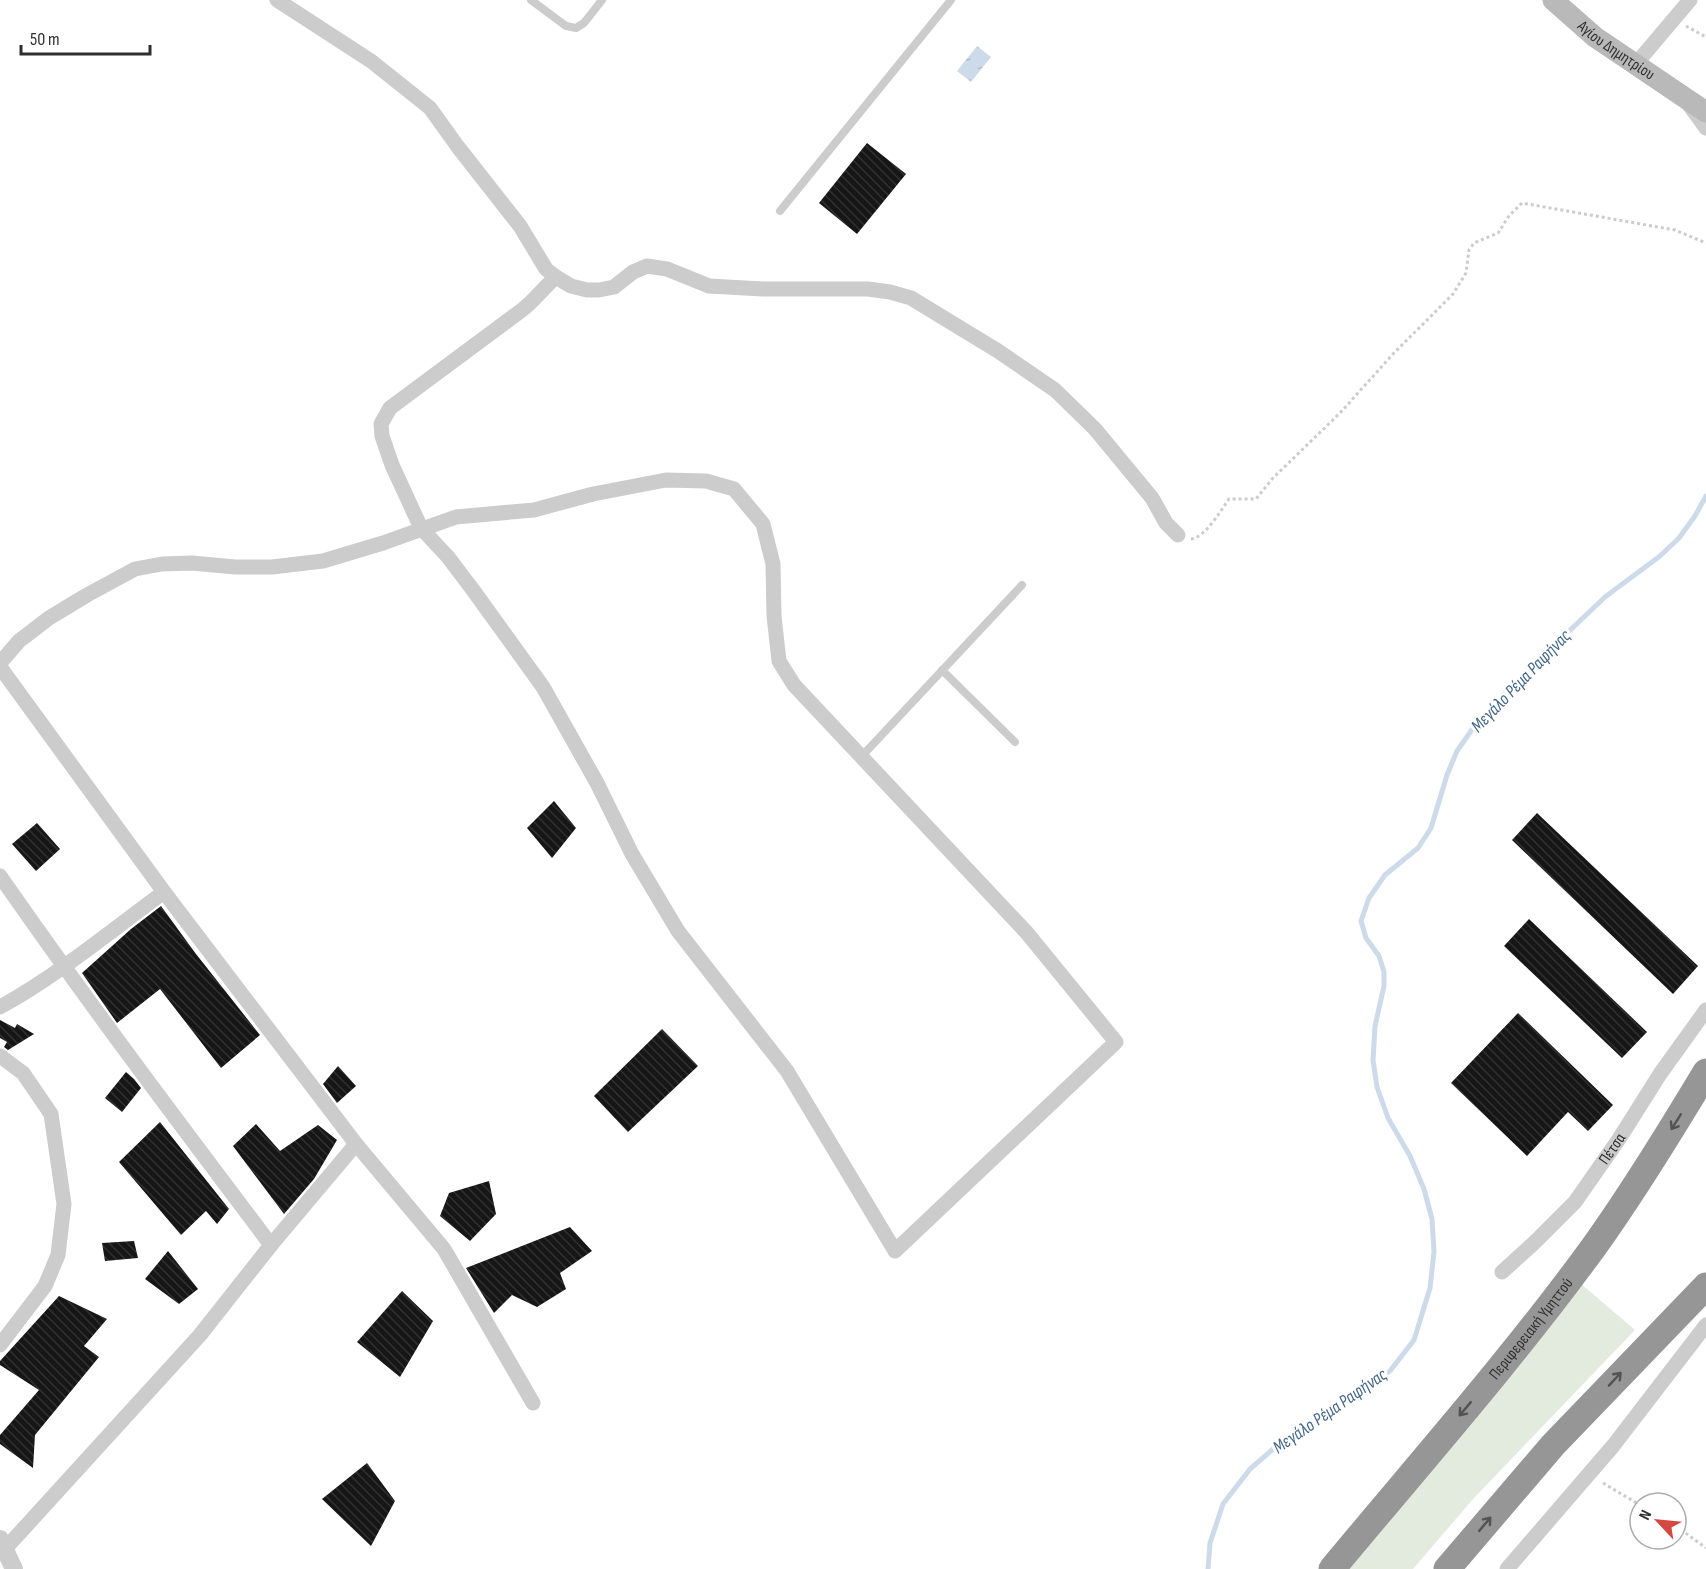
<svg xmlns="http://www.w3.org/2000/svg" width="1706" height="1569" viewBox="0 0 1706 1569" font-family="'Sofia Sans Condensed',sans-serif">
	<style>
		.green { fill: #e3ebde }
		.water { fill: url(#water-ripples) }
		.lines { fill: none; stroke-linecap: round; stroke-linejoin: round }
		.stream { stroke: #ccdae9; stroke-width: 5 }
		.building { fill: url(#building-back-hatch) }
		.path { stroke: #ccc; stroke-width: 3; stroke-dasharray: 3 3; stroke-linecap: butt }
		.service { stroke: #ccc; stroke-width: 8 }
		.minor { stroke: #ccc; stroke-width: 15 }
		.tertiary { stroke: #ccc; stroke-width: 18 }
		.secondary { stroke: #b9b9b9; stroke-width: 21 }
		.motorway { stroke: #969696; stroke-width: 27 }
		.oneway { stroke: #535353 }
		.labels { text-anchor: middle; dominant-baseline: central; stroke-width: 6; stroke-linejoin: round; paint-order: stroke }
		.street-label { font-size: 16px; fill: #2f2f2f; stroke: #fff }
		.water-label { font-size: 18px; font-style: italic; fill: #44678a; stroke: #fff }
	</style>
	<defs>
		<pattern id="water-ripples" width="26" height="14" patternUnits="userSpaceOnUse" patternTransform="scale(1.5)"><rect width="26" height="14" fill="#ccdae9"/><path d="M2 4q2-2 4 0t4 0M15 11q2-2 4 0t4 0" fill="none" stroke="#b0bbc8"/></pattern>
		<pattern id="building-back-hatch" width="6" height="6" patternUnits="userSpaceOnUse" patternTransform="scale(1.5)"><rect width="6" height="6" fill="#161616"/><path d="M-1 5l2 2M0 0l6 6M5-1l2 2" fill="none" stroke="#303030"/></pattern>
	</defs>
	<rect width="100%" height="100%" fill="#fff"/>
	<polygon class="green" points="1580,1283 1635,1330 1473,1499 1413,1569 1347,1569"/>
	<polygon class="water" points="977,46 991,57 971,82 957,71"/>
	<g class="lines">
		<polyline class="stream" points="1208,1569 1210,1543 1223,1504 1250,1469 1286,1438 1390,1371 1414,1340 1430,1288 1434,1252 1432,1219 1424,1189 1410,1156 1388,1118 1377,1087 1373,1060 1375,1026 1384,986 1384,972 1379,956 1366,938 1361,921 1369,898 1385,875 1418,848 1431,828 1447,775 1457,751 1478,721 1523,675 1605,597 1660,556 1679,538 1695,516 1706,496"/>
	</g>
	<g class="building">
		<polygon points="867,143 906,174 857,234 819,203"/>
		<polygon points="554,801 576,828 552,858 527,828"/>
		<polygon points="1537,813 1698,966 1673,994 1512,840"/>
		<polygon points="37,823 60,849 36,871 12,844"/>
		<polygon points="161,906 196,954 260,1035 221,1068 160,989 117,1023 82,973 131,929"/>
		<polygon points="1529,919 1647,1032 1622,1058 1504,946"/>
		<polygon points="1518,1013 1613,1105 1588,1131 1568,1112 1527,1156 1451,1083"/>
		<polygon points="0,1020 15,1028 17,1024 34,1034 8,1050 4,1047 7,1042 0,1038"/>
		<polygon points="662,1029 698,1066 628,1132 594,1096"/>
		<polygon points="338,1066 356,1086 337,1103 323,1084"/>
		<polygon points="126,1072 134,1079 141,1088 122,1112 105,1098"/>
		<polygon points="160,1122 229,1209 217,1224 206,1211 181,1235 119,1162"/>
		<polygon points="256,1124 280,1151 318,1125 337,1140 314,1179 284,1214 233,1146"/>
		<polygon points="489,1181 496,1214 470,1241 440,1216 449,1193"/>
		<polygon points="570,1227 592,1251 560,1273 566,1289 537,1307 512,1295 494,1313 466,1268"/>
		<polygon points="134,1241 138,1258 105,1261 102,1243"/>
		<polygon points="168,1251 198,1289 179,1304 145,1279"/>
		<polygon points="402,1291 433,1321 400,1377 357,1342"/>
		<polygon points="59,1296 107,1319 84,1346 99,1357 35,1435 33,1468 0,1444 0,1435 39,1390 0,1365 0,1361"/>
		<polygon points="367,1463 395,1501 371,1546 322,1499"/>
	</g>
	<g class="lines">
		<g class="path">
			<polyline points="1686,26 1706,37"/>
			<path d="M1191,539C1205,538 1221,510 1229,499H1256L1273,478L1340,413L1394,353L1453,294L1466,273L1469,250L1474,243L1498,233L1509,216L1522,203L1675,230L1706,243"/>
			<polyline points="1603,1483 1640,1505"/>
			<polyline points="1676,1526 1706,1548"/>
		</g>
		<g class="service">
			<polyline points="531,0 566,26 576,28 584,23 602,0"/>
			<polyline points="780,211 951,0"/>
			<polyline points="942,670 1015,742"/>
			<polyline points="862,756 1022,585"/>
		</g>
		<g class="minor">
			<polyline points="277,0 371,61 430,108 458,147 520,226 546,269 556,277 571,286 587,290 599,290 614,287 633,272 647,266 667,269 709,286 763,289 868,289 890,292 911,298 998,351 1055,390 1095,429 1152,498 1166,523 1178,535"/>
			<polyline points="1635,65 1690,0"/>
			<polyline points="1690,106 1706,128"/>
			<path d="M0,663L19,641L49,618L87,595L135,569L162,564L192,563L235,567H272L323,561L383,543L456,517L534,510L593,494L666,480L706,481L734,489L763,524L773,564L774,616L779,661L794,685L1027,933L1116,1042L895,1251L787,1071L678,931L632,854L597,783L543,687L473,590L448,557L421,528L392,465L382,436L381,424L390,408L522,310C535,300 544,287 556,277"/>
			<polyline points="0,667 164,892 356,1144 444,1249 533,1403"/>
			<path d="M0,876C87,1001 179,1123 271,1245"/>
			<path d="M0,1007C58,975 111,931 164,892"/>
			<polyline points="0,1056 23,1073 51,1114 64,1204 58,1255 45,1286 0,1345"/>
			<path id="s1" d="M1502,1272L1535,1242L1575,1202L1619,1139L1660,1074L1706,1010"/>
			<polyline points="5,1549 200,1335 271,1245 356,1144"/>
			<polyline points="1507,1569 1613,1446 1706,1325"/>
		</g>
		<polyline class="tertiary" points="0,1539 14,1569"/>
		<path class="secondary" id="s2" d="M1553,0L1595,37L1706,112"/>
		<g class="motorway">
			<path id="s3" d="M1332,1569C1420,1463 1512,1359 1593,1248C1634,1191 1670,1132 1706,1072"/>
			<polyline points="1447,1569 1553,1445 1706,1286"/>
		</g>
	</g>
	<defs><path id="oneway-shaft" d="M-6 0H5M1.5-3L5.5 0L1.5 3" fill="none" stroke-width="1.6" stroke-linecap="round" stroke-linejoin="round" transform="scale(1.5)"/></defs>
	<g class="oneway">
		<use href="#oneway-shaft" transform="translate(1676 1122) rotate(122)"/>
		<use href="#oneway-shaft" transform="translate(1615 1379) rotate(-47)"/>
		<use href="#oneway-shaft" transform="translate(1465 1409) rotate(130)"/>
		<use href="#oneway-shaft" transform="translate(1485 1524) rotate(-50)"/>
	</g>
	<g class="labels">
		<g class="street-label">
			<text stroke="none"><textPath href="#s2" startOffset="81">Αγίου Δημητρίου</textPath></text>
			<text stroke="none"><textPath href="#s1" startOffset="166">Πέτσα</textPath></text>
			<text stroke="none"><textPath href="#s3" startOffset="312">Περιφερειακή Υμηττού</textPath></text>
		</g>
		<g class="water-label">
			<text transform="translate(1521 681) rotate(-46)">Μεγάλο Ρέμα Ραφήνας</text>
			<text transform="translate(1330 1411) rotate(-35)">Μεγάλο Ρέμα Ραφήνας</text>
		</g>
	</g>
	<g transform="translate(1658 1521) rotate(296)"><circle r="28" fill="#ffffff" stroke="#acacac" stroke-width="1.5"/>
	<path d="M0-4.5L10 22L0 15L-10 22Z" fill="#d54841"/>
	<text y="-9" font-size="16" font-weight="bold" text-anchor="middle" fill="#2f2f2f">N</text>
	</g>
	<path d="M21 45v9h129v-9" fill="none" stroke="#2f2f2f" stroke-width="3"/>
	<text x="30" y="45" font-size="18" fill="#2f2f2f" stroke="#ffffff" stroke-width="4.5" paint-order="stroke">50 m</text>
</svg>
